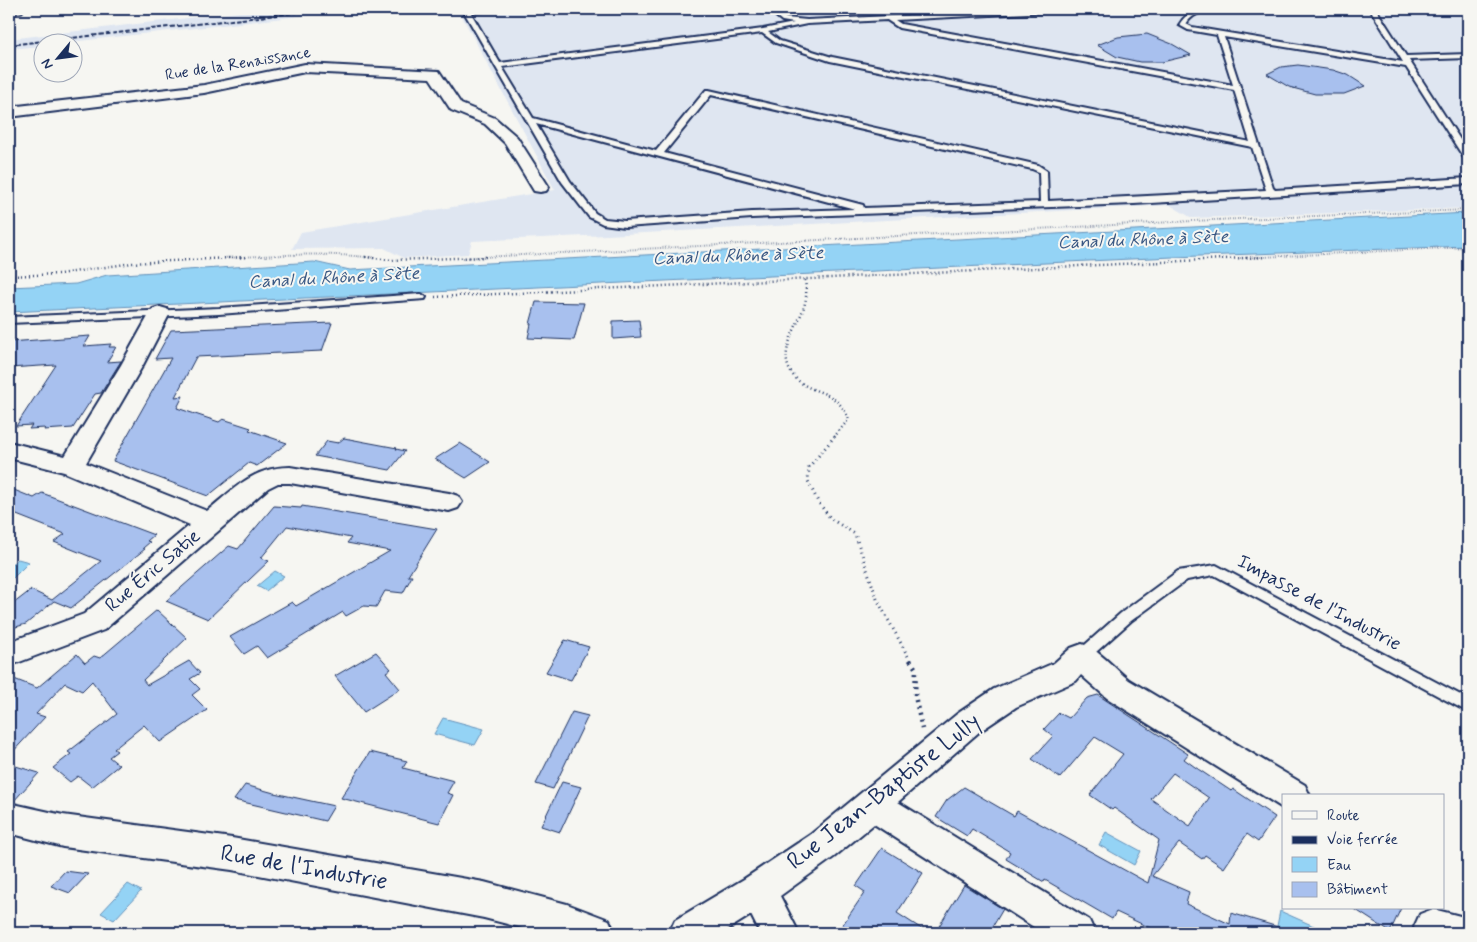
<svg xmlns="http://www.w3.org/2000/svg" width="1477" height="942" viewBox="0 0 1477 942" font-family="Mynerve,sans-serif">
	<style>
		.built { fill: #dfe6f1 }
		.water { fill: #94d3f5; stroke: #6491b9 }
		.building { fill: #a8c0ee; stroke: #1b2f5e; fill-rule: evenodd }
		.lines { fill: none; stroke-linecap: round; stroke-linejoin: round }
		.lane-casing { stroke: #1b2f5e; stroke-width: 4 }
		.street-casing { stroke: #1b2f5e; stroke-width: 4 }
		.secondary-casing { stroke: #1b2f5e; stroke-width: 3 }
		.path-far3 { stroke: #1b2f5e; stroke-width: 2; stroke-dasharray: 0.5 2; stroke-linecap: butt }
		.path-far2 { stroke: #1b2f5e; stroke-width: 2.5; stroke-dasharray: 1 3; stroke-linecap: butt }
		.path-far1 { stroke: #1b2f5e; stroke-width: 3; stroke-dasharray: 1 4; stroke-linecap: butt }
		.path { stroke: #1b2f5e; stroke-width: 4.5; stroke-dasharray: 2 5; stroke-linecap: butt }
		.lane { fill: #f6f6f2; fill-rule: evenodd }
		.street { fill: #f6f6f2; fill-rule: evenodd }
		.secondary { fill: #f6f6f2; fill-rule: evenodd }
		.rail { stroke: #1b2f5e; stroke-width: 2; stroke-dasharray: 4.5 2; stroke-linecap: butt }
		.labels { text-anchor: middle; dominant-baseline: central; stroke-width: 4; stroke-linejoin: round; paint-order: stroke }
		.far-street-label { font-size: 16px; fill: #1b2f5e; stroke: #f6f6f2 }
		.far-water-label { font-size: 18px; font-style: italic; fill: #395884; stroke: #f6f6f2 }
		.street-label { font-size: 20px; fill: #1b2f5e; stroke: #f6f6f2 }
		.near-street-label { font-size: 24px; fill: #1b2f5e; stroke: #f6f6f2 }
	</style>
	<rect width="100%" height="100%" fill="#f6f6f2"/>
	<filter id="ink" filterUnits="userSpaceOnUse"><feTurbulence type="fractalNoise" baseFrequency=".02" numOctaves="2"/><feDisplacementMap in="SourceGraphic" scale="10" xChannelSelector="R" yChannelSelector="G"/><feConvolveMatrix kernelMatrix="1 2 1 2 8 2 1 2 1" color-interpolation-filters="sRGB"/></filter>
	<g filter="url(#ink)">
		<g class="built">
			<polygon points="264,9 364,9 70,42 42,42 42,46 9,49 9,39"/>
			<polygon points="458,9 1468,9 1468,208 1192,218 1170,205 607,235 472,241 468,254 404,258 384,248 292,249 301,232 555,190"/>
		</g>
		<g class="water">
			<polygon points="1468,213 1468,246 1173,257 9,312 9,287 76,284 107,275 314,262 350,270"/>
			<polygon points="18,559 29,562 9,582 9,566"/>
			<polygon points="275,571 284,576 266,591 257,586"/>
			<polygon points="443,718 484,729 475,745 434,734"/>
			<polygon points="1106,832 1141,851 1134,865 1099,845"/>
			<polygon points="128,884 141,891 114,920 101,913"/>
			<polygon points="1280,911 1316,927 1315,933 1295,933 1277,926"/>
		</g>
		<g class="building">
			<polygon points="1147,34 1172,44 1191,55 1162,62 1140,62 1117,57 1097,45 1118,37"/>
			<polygon points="1298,65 1333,70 1348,75 1365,86 1344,94 1315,94 1289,87 1267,74 1281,67"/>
			<polygon points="536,302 584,303 574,340 528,338 531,324 530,324"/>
			<polygon points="639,320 641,337 613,339 613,321"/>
			<polygon points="332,323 322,351 196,357 175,397 183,396 177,408 219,422 223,419 251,428 249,430 287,443 257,466 249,463 208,496 113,461 171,358 155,359 171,330"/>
			<polygon points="90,336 84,346 111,344 109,347 116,347 107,362 121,361 101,393 95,394 73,428 44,430 45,428 29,429 32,425 16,426 56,365 9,368 9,342"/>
			<polygon points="344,438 397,448 396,449 405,451 390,470 315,456 327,441 338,443"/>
			<polygon points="460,443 490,462 466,478 435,459"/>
			<polygon points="9,488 34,498 42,493 154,535 147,541 150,542 143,548 145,549 71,608 54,601 26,624 9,629 9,607 31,590 52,600 101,561 54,542 65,534 9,512"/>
			<polygon points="274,506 301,508 302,506 437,529 408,576 412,576 403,593 385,591 376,607 364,606 346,616 343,612 267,658 257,646 244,654 230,637 292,602 296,606 390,551 347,543 351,538 287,526 261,558 269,561 208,619 166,601 229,546 238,549"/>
			<polygon points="157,610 187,638 143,680 147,685 189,661 200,673 190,679 200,689 192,695 207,710 160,742 144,725 114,749 117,751 109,757 119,765 92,787 78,776 70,782 53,768 71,754 68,752 117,714 92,681 82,691 65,683 36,714 45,717 9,756 9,677 37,688 77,654 85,663 94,656 100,658"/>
			<polygon points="565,640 589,647 571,680 546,672"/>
			<polygon points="376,652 391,669 386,672 400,689 364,712 335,676"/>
			<path d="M1098,695L1188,754L1184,759L1195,767L1231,791L1233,789L1275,817L1258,842L1247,834L1224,868L1205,855L1202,859L1179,843L1152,876L1189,892L1186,904L1230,924L1231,913L1285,929L1284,933H1161L1116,912L1112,919L1045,880L1044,882L1006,859L1010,852L972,829L967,836L936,817L947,800L964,787L1014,816L1017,811L1148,883L1159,840L1114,808L1112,810L1090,795L1123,754L1095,737L1060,778L1032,759L1053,736L1044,729L1059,713L1069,718L1087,698ZM1173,773L1209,798L1190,826L1151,799Z"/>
			<polygon points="572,712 588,716 553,789 536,784"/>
			<polygon points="370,752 407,761 403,768 454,781 447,793 453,795 439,823 341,798"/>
			<polygon points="9,764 39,773 13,802 9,801"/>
			<polygon points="562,782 581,787 560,832 541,826"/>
			<polygon points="245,785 274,793 334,806 325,821 234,800"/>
			<polygon points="882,848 923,873 897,913 928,933 837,933 865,892 856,886"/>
			<polygon points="65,871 88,874 70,893 51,886"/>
			<polygon points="964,885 1003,909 989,933 935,933"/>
			<polygon points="1353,908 1401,908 1390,932"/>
		</g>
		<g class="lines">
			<defs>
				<g id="lane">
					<path d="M480,9H498L471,13L500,63L763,29L794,23L782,21L767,9H774L786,18L807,20L1034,9H1070L1067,11L895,20L901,24L1233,85L1217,35L1188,30L1179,25C1192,3 1211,9 1234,9L1231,11C1214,11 1196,8 1186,24L1192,27L1403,62L1370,9H1376L1406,56L1468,54V58L1409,60L1468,152V160L1464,158L1406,67L1224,37L1273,188L1275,190L1468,178V184L1134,204L752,218L625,227L603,224L589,217L562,182L464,12ZM887,20L899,28L1234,90L1250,142L832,57L780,41L768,32L807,24ZM762,33L776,43L830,61L1252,147L1266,190L1048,201L1047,171L1038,165L709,90H706L656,151L533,118L502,67ZM711,95L1032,169L1039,172L1040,202L864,208L863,205L664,153ZM536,124L855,209L752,212L625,221L605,219L595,213L570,181Z"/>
					<polygon points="421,294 426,297 425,299 219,314 9,323 9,317 219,308"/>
					<polygon points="1216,565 1468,699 1468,712 1214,575 1187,580 1131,621 1087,660 1082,662 1077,660 1074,656 1077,652 1121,613 1178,571"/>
				</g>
				<g id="street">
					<polygon points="305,64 439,71 461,104 495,118 517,137 549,187 546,191 540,192 534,191 505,143 485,124 451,110 430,78 305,72 204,93 9,117 9,107 204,85"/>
					<path d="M160,307L167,309L170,313L143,365L86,463L207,511C234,489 253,467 290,467L449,493L458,496L462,502L458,508L449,511L290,483H278L268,488L104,630L9,666V642L84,614L190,525L64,472L9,458V442L65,456L121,365L150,313L153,309Z"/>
					<path d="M1082,644C1098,649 1115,669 1129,680L1305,785L1310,796H1283V807H1281L1107,698L1081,675L1076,681L1016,707L979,732L898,802L1089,920L1095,933H1043L874,824L834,857L780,896L799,933H760L751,915L722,933H669L675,920L744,879L810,835L957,714L994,689L1054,663L1071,648Z"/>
					<polygon points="9,803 63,815 232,838 484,882 567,904 609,920 615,933 542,933 484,918 232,870 63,847 9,833"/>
					<polygon points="1433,909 1468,918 1468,933 1417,933 1414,927 1420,914"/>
				</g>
				<polygon id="secondary" points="9,9 24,9 22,12 9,15"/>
			</defs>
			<use href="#lane" class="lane-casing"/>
			<use href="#street" class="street-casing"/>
			<use href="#secondary" class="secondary-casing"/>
			<g class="path-far3">
				<path d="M224,258C275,255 325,252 375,258"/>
				<polyline points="463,258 1213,220 1468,210"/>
				<polyline points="1240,258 1468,247"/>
			</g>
			<g class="path-far2">
				<polyline points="365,257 391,260 488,257"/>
				<polyline points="9,276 60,274 132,263 248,257"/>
				<path d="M805,280C806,288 807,295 805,303C800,325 775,353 793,375C810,397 834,385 849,419L834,437"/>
				<polyline points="435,297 1266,257"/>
			</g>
			<polyline class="path-far1" points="835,436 809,467 808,481 818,502 831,519 855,534 877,599 911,662"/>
			<polyline class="path" points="910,660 916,669 915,696 922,729"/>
			<use href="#lane" class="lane"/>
			<use href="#street" class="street"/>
			<use href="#secondary" class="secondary"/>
			<polyline class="rail" points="9,45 330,9"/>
		</g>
	</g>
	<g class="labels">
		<g class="far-street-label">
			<text transform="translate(238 64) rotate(-9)">Rue de la Renaissance</text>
		</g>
		<g class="far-water-label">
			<text transform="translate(1143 240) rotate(-2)">Canal du Rhône à Sète</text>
			<text transform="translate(738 256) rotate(-2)">Canal du Rhône à Sète</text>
			<text transform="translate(334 278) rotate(-3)">Canal du Rhône à Sète</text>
		</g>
		<g class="street-label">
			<text transform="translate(153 571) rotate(-40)">Rue Éric Satie</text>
			<text transform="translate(1319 603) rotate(28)">Impasse de l'Industrie</text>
		</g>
		<g class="near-street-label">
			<text transform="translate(884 792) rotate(-38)">Rue Jean-Baptiste Lully</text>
			<text transform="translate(304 868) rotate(10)">Rue de l'Industrie</text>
		</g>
	</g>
	<rect width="1477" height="942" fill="none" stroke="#f6f6f2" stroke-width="30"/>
	<rect x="15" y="15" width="1447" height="912" fill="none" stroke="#1b2f5e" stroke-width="2" filter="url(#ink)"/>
	<rect x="1282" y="794" width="162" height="115" fill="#f6f6f2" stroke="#9ea6b7"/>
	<rect x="1292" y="811" width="25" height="8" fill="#f6f6f2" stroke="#9ea6b7"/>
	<text x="1327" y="820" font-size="15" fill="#1b2f5e">Route</text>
	<rect x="1292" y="836" width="25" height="8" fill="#1b2f5e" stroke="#9ea6b7"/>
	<text x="1327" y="844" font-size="15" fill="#1b2f5e">Voie ferrée</text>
	<rect x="1292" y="857" width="25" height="15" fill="#94d3f5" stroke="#9ea6b7"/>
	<text x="1327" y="870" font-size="15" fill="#1b2f5e">Eau</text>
	<rect x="1292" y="882" width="25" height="15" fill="#a8c0ee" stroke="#9ea6b7"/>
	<text x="1327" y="894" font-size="15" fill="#1b2f5e">Bâtiment</text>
	<g transform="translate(58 58) rotate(241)"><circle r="24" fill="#f6f6f2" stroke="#9ea6b7"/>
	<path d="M0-4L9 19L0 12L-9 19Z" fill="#1b2f5e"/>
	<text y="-8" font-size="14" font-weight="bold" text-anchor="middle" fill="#1b2f5e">N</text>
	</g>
</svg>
